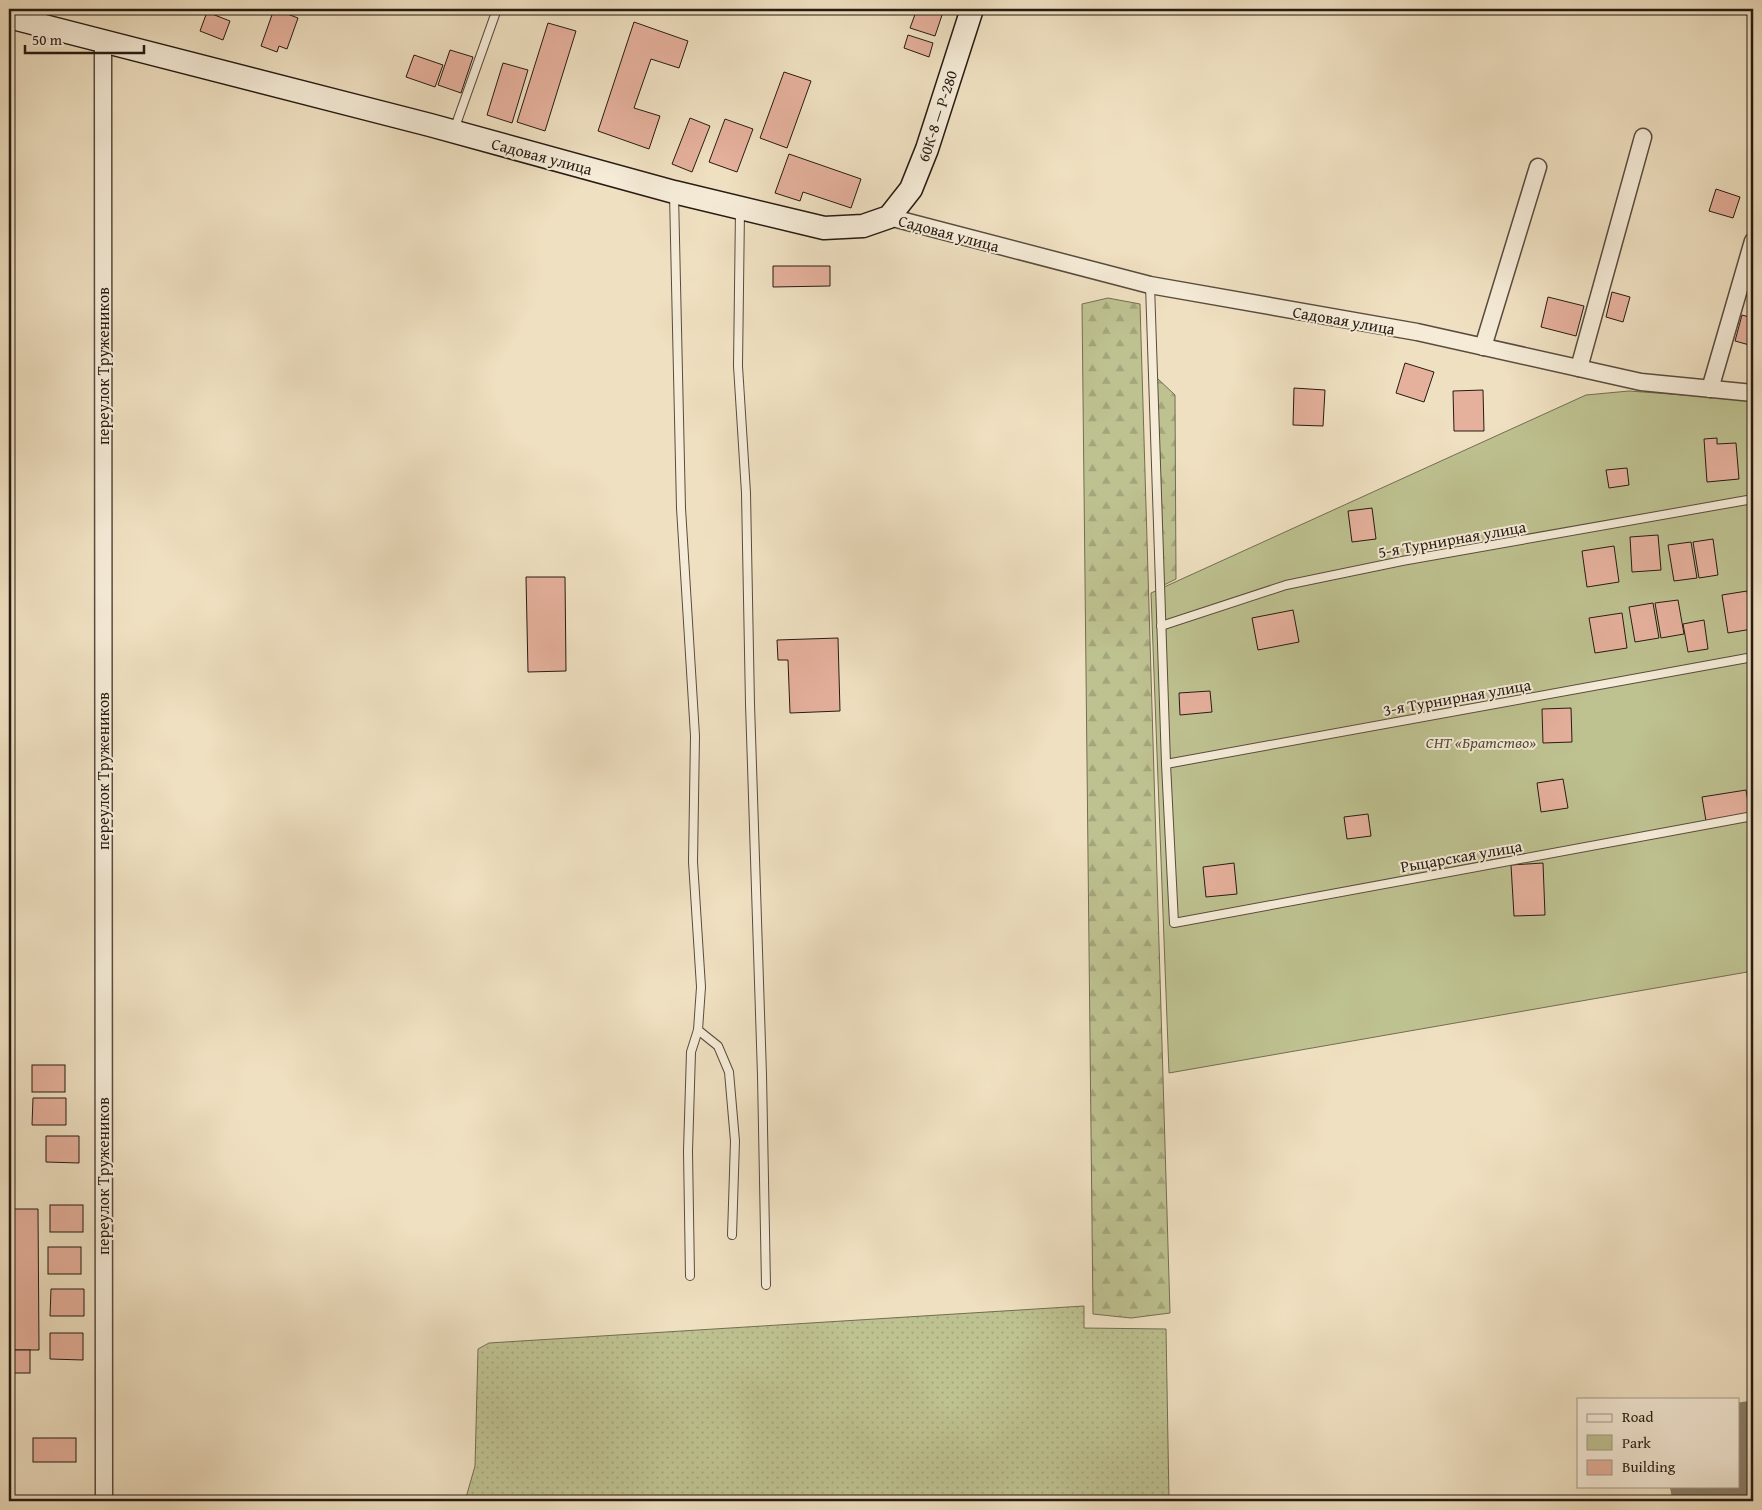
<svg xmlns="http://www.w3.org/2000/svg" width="1762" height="1510" viewBox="0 0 1762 1510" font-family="'Gentium Book Plus',serif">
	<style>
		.grass { fill: url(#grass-dots); stroke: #726e52 }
		.forest { fill: url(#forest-firs); stroke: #726e52 }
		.green { fill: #bec190; stroke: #726e52 }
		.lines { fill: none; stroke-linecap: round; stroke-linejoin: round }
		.taxiway { stroke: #8b7e6a; stroke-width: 42 }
		.runway { stroke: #8b7e6a; stroke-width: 106 }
		.building { fill: #e5b09c; stroke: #271b13 }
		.lane-casing { stroke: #594c3e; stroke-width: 10 }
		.street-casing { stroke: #594c3e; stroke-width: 19 }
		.secondary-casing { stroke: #271b13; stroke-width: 25 }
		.lane { stroke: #f5ebd7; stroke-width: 8 }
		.street { stroke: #f5ebd7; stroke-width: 16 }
		.secondary { stroke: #f5ebd7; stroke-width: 22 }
		.labels { text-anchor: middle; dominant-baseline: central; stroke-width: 4; stroke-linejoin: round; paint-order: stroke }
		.street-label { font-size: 16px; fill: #271b13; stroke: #f5ebd7 }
		.park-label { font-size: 16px; font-style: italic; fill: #544d38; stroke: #f5ebd7 }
	</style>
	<defs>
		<pattern id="grass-dots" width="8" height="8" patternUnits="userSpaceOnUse" patternTransform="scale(1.25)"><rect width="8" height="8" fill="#bec190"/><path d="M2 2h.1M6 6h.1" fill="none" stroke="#a3a57b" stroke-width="1.8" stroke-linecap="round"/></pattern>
		<pattern id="forest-firs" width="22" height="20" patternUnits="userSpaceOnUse" patternTransform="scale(1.25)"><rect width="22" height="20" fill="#bec190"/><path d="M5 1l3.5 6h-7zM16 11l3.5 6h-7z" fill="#a3a57b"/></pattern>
	</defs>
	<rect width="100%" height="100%" fill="#efe0c1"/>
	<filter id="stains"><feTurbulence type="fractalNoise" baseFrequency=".004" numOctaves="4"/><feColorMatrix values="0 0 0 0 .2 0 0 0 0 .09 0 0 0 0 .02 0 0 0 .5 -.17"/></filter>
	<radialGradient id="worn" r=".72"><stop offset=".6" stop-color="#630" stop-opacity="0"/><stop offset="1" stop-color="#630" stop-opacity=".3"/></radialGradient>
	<polygon class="grass" points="1084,1306 1084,1328 1166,1329 1169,1501 465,1501 475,1466 478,1349 489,1343"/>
	<g class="forest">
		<polygon points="1108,298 1140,304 1170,1313 1131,1318 1093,1314 1082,304"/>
		<polygon points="1157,378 1175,395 1176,579 1162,586"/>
	</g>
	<polygon class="green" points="1629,391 1753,400 1753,971 1169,1073 1151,593 1586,395"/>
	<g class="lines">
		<polyline class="taxiway" points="1691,1486 1694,1501"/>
		<polyline class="runway" points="1738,1456 1753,1454"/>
	</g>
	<g class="building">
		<polygon points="274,9 298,18 287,49 279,46 277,52 261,46"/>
		<polygon points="917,9 944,9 935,36 910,28"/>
		<polygon points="207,12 230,21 223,40 200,31"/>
		<polygon points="634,22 688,41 679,68 651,59 634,108 660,116 649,149 598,131"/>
		<polygon points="548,23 576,31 545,131 517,122"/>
		<polygon points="908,35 933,43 929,57 904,48"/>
		<polygon points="450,50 473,57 461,93 438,85"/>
		<polygon points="414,55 443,65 435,87 406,77"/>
		<polygon points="503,63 528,70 512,123 487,115"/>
		<polygon points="784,72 811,81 787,148 760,138"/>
		<polygon points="690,118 710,126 692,172 672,164"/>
		<polygon points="725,119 753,129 737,172 709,162"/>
		<polygon points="789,154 861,179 851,208 803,192 800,201 775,193"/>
		<polygon points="1716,189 1740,197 1733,218 1709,211"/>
		<polygon points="773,266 830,266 830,286 773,287"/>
		<polygon points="1612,292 1630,297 1623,322 1606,317"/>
		<polygon points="1548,297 1584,306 1576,336 1541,327"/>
		<polygon points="1742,315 1753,318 1753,346 1735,341"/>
		<polygon points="1405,363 1434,372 1424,402 1396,393"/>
		<polygon points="1294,388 1325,390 1323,426 1293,425"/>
		<polygon points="1483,390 1484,431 1454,431 1453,391"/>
		<polygon points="1717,438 1717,444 1736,443 1739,479 1707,482 1704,439"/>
		<polygon points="1627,468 1629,485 1609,488 1606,470"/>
		<polygon points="1372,508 1376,539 1352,542 1348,511"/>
		<polygon points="1658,535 1661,570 1632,572 1630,537"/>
		<polygon points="1713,539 1718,575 1699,578 1693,542"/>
		<polygon points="1691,542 1697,578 1674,581 1668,545"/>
		<polygon points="1614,546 1619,582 1587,587 1582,551"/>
		<polygon points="526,577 565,577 566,671 528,672"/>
		<polygon points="1747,591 1752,629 1728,633 1722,595"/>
		<polygon points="1749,591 1753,591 1753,621"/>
		<polygon points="1678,600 1684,634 1661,638 1655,603"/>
		<polygon points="1653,603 1659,638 1635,642 1629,607"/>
		<polygon points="1293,610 1299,642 1258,650 1252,618"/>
		<polygon points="1622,613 1627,648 1595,653 1589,618"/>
		<polygon points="1704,620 1708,649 1688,652 1683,624"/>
		<polygon points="838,638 840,711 790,713 788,660 778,660 777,640"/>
		<polygon points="1210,691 1212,712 1180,715 1179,693"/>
		<polygon points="1571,708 1572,742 1543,743 1542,709"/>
		<polygon points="1563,779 1568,808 1541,812 1537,783"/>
		<polygon points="1746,790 1751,820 1707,827 1702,797"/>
		<polygon points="1368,814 1371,836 1347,839 1344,817"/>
		<polygon points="1234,863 1237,894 1206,897 1203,867"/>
		<polygon points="1543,863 1545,915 1514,916 1511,865"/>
		<rect x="32" y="1065" width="33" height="27"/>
		<polygon points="33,1098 66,1098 66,1125 32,1125"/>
		<polygon points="46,1136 79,1136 79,1163 46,1162"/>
		<rect x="50" y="1205" width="33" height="27"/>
		<polygon points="9,1209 38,1209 39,1350 9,1350"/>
		<rect x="48" y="1247" width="33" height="27"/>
		<polygon points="51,1289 84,1289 84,1316 50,1316"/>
		<polygon points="50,1333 83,1333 83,1360 50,1359"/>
		<rect x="9" y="1350" width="21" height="23"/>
		<rect x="33" y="1438" width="43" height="24"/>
	</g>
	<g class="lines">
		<defs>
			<g id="lane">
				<polyline points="454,130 497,9"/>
				<polyline points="674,194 681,508 695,736 693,862 701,987 698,1030 691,1052 688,1151 690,1276"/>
				<polyline points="740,210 738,366 746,493 750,704 762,1075 766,1285"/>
				<polyline points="1150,285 1166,764 1174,923 1753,816"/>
				<polyline points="1161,626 1286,585 1402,561 1753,499"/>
				<polyline points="1166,764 1753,657"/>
				<polyline points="698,1030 718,1046 729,1072 735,1141 732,1235"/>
			</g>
			<g id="street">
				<polyline points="103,41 104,1501"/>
				<polyline points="889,217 1150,285 1417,332 1641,382 1753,393"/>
				<polyline points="1483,347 1538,167"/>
				<polyline points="1579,368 1643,137"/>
				<polyline points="1710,389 1753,241"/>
			</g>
			<polyline id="secondary" points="9,17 430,125 674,192 824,228 863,226 889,217 911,189 927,149 972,9"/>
		</defs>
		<use href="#lane" class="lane-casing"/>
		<use href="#street" class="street-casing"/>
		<use href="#secondary" class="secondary-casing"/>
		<use href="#lane" class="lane"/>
		<use href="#street" class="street"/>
		<use href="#secondary" class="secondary"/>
	</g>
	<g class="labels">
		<g class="street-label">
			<text transform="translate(937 116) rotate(-72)">60К-8 — Р-280</text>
			<text transform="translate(542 156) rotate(15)">Садовая улица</text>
			<text transform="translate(949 233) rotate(15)">Садовая улица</text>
			<text transform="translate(1344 320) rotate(10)">Садовая улица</text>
			<text transform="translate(103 366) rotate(-90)">переулок Тружеников</text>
			<text transform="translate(1452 539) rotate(-10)">5-я Турнирная улица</text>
			<text transform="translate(1457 697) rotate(-10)">3-я Турнирная улица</text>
			<text transform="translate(103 771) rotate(-90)">переулок Тружеников</text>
			<text transform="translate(1461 856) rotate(-10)">Рыцарская улица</text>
			<text transform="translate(103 1176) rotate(-90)">переулок Тружеников</text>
		</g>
		<g class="park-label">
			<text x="1481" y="742">СНТ «Братство»</text>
		</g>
	</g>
	<rect width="1762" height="1510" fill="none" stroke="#efe0c1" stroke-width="30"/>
	<rect x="10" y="10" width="1742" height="1490" fill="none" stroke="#271b13" stroke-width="2.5"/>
	<rect x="15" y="15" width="1732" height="1480" fill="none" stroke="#271b13"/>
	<rect x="1577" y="1398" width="162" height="90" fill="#f5ebd7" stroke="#a39889"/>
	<rect x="1587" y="1414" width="25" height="8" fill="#f5ebd7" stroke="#a39889"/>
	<text x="1622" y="1422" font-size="15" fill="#271b13">Road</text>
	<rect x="1587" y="1435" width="25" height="15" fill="#bec190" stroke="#a39889"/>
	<text x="1622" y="1448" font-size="15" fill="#271b13">Park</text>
	<rect x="1587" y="1460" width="25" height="15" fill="#e5b09c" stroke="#a39889"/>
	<text x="1622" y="1472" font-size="15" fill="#271b13">Building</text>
	<path d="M25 45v8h119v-8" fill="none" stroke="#271b13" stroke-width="2.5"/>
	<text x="32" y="45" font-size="15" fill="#271b13" stroke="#f5ebd7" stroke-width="4" paint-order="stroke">50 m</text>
	<rect width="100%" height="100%" filter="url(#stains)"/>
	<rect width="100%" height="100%" fill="url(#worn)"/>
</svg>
